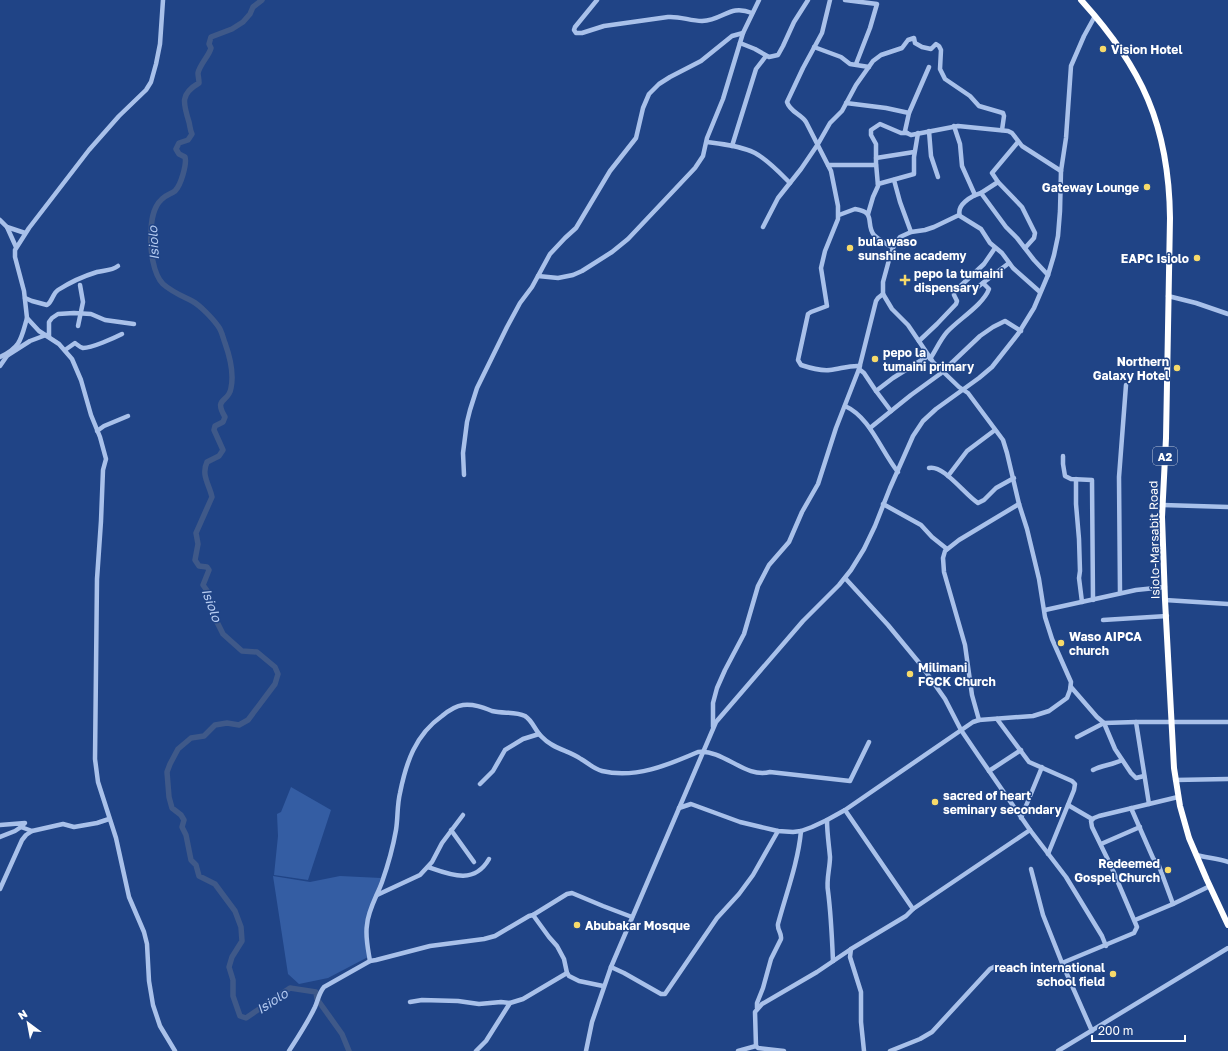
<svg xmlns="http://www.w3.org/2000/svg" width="1228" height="1051" viewBox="0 0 1228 1051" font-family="'Golos Text',sans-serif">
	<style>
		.green { fill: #345da3 }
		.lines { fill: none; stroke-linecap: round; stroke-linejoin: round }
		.river { stroke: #3f5989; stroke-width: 5.5 }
		.minor { stroke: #a9c1ea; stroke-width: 4.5 }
		.highway { stroke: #fff; stroke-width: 6 }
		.poi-dot { fill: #f7da6a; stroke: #204486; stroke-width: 1.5 }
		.labels { text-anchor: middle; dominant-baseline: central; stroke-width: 3; stroke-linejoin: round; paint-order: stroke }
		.shield { fill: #204486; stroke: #bcc7db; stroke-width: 1 }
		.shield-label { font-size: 11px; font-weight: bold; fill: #fff }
		.poi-label { font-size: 12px; font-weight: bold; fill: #fff; stroke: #204486; text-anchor: start }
		.street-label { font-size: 12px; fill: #fff; stroke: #204486 }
		.water-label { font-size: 13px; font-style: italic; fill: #b5cbf1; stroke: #204486 }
	</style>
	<rect width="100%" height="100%" fill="#204486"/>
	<g class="green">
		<polygon points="291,787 331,810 308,880 274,875 278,836 277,814 281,812"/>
		<polygon points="273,876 310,882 340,876 381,878 367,916 368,957 328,978 299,984 288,974"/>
	</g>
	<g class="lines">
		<path class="river" d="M262,0L253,7L250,14L243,22L232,29L211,37L209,44L211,48C209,56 200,64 198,73C198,76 199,79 199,83C180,94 183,103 189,122C190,126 190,130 192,134L188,140L179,143L176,149L179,154L185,157C187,164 181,185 175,191C171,194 166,195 162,199C152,208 151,223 151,235C150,249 153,274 163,284C172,292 182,296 192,301C200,305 213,319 218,326C222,331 223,338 225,343C230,357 234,374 231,388C229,403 213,397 225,417L223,422L215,426L214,430L223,450L219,456L207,462C201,475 209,484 212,497L196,533L198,544L195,560L199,566L207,567L209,570L203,585L208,592L209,601L213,614L223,634L242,651L257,652L275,667L278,674L275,684L248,720L239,725L227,723L215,725L204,736L191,738L178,749L170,764L167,772L169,797L172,808L181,815L184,820L182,827L186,835L191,860L196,865L199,876L215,884L235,911L241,927L242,941L232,957L229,967L233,980V996L240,1016L246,1018L290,988L316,992L317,999L342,1034L349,1051"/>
		<g class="minor">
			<polyline points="163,0 160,44 156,64 151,82 146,90 119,116 89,150 29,228 15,250 15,257 24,291 27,318 39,331 59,344 72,359 81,380 91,415 100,437 106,459 103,470 101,521 97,579 95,759 98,782 116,838 129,897 144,932 147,944 149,981 153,1005 160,1026 175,1051"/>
			<path d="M597,0L575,27L574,30L576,33H582L604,26L668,17C680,16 690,21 702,21C724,20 729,4 752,13"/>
			<path d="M830,0L822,33L803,68L787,102C790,112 801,114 806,122L831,171L838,206V219L825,251L821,268L827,306L811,312L808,314L798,360L801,365C810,368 820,371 830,370C840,369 850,365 860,366"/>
			<polyline points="845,0 877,4 870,28 856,64"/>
			<polyline points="740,43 755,49 769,57 778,55 783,46 794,22 808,0"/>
			<polyline points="814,47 841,57 850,64 869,67"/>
			<polyline points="929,67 909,113 905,131 907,133 911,135 958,126 1008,131 1012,133 1022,146 1061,171"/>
			<polyline points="846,103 886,108 909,113"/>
			<polyline points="954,126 960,144 962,166 975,195"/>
			<polyline points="929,131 931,156 938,177"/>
			<path d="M707,142C722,144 741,146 755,153C768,160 780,173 790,183"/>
			<polyline points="1018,142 992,173 998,182 1022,207 1035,233 1034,238 1025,248"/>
			<polyline points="732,146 756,69 766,56"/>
			<polyline points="876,158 914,152"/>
			<polyline points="828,165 876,165"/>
			<polyline points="894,180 900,202 911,232"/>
			<polyline points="878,184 914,174 914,157 918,133"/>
			<polyline points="981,193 998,182"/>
			<polyline points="868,214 873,197 878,186 876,163 876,144 871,135 871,130 880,124 901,133 907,133"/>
			<path d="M839,215L855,209C877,212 865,224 874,235C879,240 887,244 893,248"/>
			<polyline points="0,220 7,227 25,233"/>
			<polyline points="7,227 16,247"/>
			<polyline points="763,227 778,198 801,169 818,144 830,123 842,111 856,85 873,61 881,55 902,48 908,40 914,38 915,43 922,47 931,49 936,44 939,46 941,50 940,69 945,79 970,96 979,106 1003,113 1004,116 1002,130"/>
			<polyline points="538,276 558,278 573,275 582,271 612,252 628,239 695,168 703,156 707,138 723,99 743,33 759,0"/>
			<polyline points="975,289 1009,263"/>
			<path d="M1040,292L1013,268L1002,253L990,243L981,229L960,216C956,205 971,196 981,193L1006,227L1017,238L1034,260L1048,275"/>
			<polyline points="1168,296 1196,303 1228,314"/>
			<path d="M25,298L32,301L47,305C53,301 52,294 58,290C69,283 84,276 97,272C105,270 111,271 118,266"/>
			<polyline points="78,326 83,302 80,285"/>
			<polyline points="49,337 49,322 52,318 58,314 74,313 91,314 105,320 134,324"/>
			<polyline points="919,341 937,324 956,304 957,301 954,295 954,292 984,264 995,248"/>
			<path d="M65,350L75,343C78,345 79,347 83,348C92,348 114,338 122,334"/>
			<polyline points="8,355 30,341 46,335"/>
			<path d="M0,357C21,347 21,339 27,318"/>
			<path d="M930,359C936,350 940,340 947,332C959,319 983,305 989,289L983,283"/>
			<polyline points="0,366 9,353"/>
			<polyline points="859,369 864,373 876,391"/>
			<path d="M845,406C870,417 881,451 898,472"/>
			<polyline points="891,411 876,391 893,378 928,356"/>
			<polyline points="870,428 911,395 940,374 980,336 993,327 1005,321 1021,331"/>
			<polyline points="97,431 104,426 128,416"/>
			<polyline points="1063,456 1063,464 1065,476 1071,479 1092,480 1093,600"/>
			<path d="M929,468C943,464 966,496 978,503L984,500L996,488L1014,478"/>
			<polyline points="464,475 463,453 467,422 470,410 477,388 507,327 520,303 532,287 550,254 565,238 576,228 610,171 636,138 643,108 649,94 659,84 670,77 701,61 732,36 743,33"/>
			<polyline points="948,476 967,451 995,430"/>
			<polyline points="1076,479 1076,504 1079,539 1080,571 1079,578 1082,602"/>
			<polyline points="883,504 921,525 932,537 947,549"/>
			<polyline points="1163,505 1228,507"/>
			<polyline points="845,578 888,625 921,665 945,699 961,730 978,755 1030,830 1066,877 1102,936 1106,946"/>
			<polyline points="1120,593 1119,477 1126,385"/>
			<polyline points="1165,600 1228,604"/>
			<polyline points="1045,610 1136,590 1165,587"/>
			<polyline points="1103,620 1167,616"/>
			<polyline points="1071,687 1097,717 1104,723 1115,749 1131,773 1136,778 1144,776"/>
			<polyline points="997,719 1029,762 1072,781 1075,784 1074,790 1048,854"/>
			<polyline points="979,720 972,695 965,645 944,572 943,558 945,551 959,540 1019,504"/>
			<polyline points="1136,722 1149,804"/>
			<polyline points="713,727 713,703 717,688 725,670 744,634 758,586 769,565 789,542 802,512 818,484 836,428 859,369 876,301 878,298 883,294"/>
			<polyline points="1077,737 1104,723 1136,722 1228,722"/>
			<path d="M1093,770C1102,765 1113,765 1122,760"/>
			<polyline points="989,771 1021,750"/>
			<polyline points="1175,780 1228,779"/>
			<polyline points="480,784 493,771 505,750 523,739 539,734"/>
			<polyline points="1068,805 1092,819"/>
			<polyline points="679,808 691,804 740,822 761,827 778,831 793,832 801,831 812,827 827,820 845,810 973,722 979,720 1033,716 1049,711 1067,698 1070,690 1071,682 1052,639 1045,617 1039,579 1027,529 1019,504 1007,453 1003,440 968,393 959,387 933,362 908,325 892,309 883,294 883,282 889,260 894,245 900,237 911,232 925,230 934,227 959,215"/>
			<polyline points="1131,808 1153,858 1159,866 1173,904"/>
			<polyline points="845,810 913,909 906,916 851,949 850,957 861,992 861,1022 864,1051"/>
			<polyline points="1021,818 1042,767"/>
			<path d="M827,820C827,833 829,845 830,857C830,868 826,880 828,891C831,914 832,937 833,961"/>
			<polyline points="0,825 25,823 21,827 32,831 63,824 74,827 97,823 109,819"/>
			<polyline points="451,830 474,862"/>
			<polyline points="0,837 15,831 21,827"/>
			<polyline points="1101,844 1140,827"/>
			<path d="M1196,855C1207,858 1218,858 1228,862"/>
			<path d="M428,867C451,875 474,885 489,859"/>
			<polyline points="1031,869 1043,915 1062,963"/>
			<polyline points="0,889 22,840 26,835 32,831"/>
			<polyline points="377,895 420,875 432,862 442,843 463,815"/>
			<polyline points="913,909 1030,830"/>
			<polyline points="533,915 549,937 557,946 564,959 567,973 569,976 579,981 603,986"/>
			<polyline points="1135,920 1173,904 1210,886"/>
			<path d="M370,961C368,949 365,936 367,925C368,910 377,896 382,882C388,865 393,847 396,830C398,818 397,805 400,793C406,763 415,735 442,716C448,711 455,706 463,705C474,704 482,707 492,711C503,714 515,711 525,716C533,721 535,731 542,737C553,749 568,750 581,759C588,763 594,769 602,771C635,779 668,765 698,752C724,749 745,779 770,772L850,781L869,742"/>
			<polyline points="611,967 624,973 661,994 665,994 717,918 739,894 753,875 778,831"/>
			<polyline points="410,1002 422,1000 458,1001 479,1004 501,1002 510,1003 523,999 567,973"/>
			<path d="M757,1008V1003L763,988L771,959L781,939C782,933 777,930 778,924C786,894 798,863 801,831"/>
			<polyline points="1092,1031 1062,963 1134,933 1137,927 1111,866 1092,827 1091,821 1094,818 1099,816 1178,797"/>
			<path d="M289,1051C298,1037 308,1022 315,1007C318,1000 319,993 324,987L370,961L376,960L430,946L484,939L495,936L529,916L533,915L567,894L572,893L603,906L632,917"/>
			<polyline points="476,1051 486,1041 510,1003"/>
			<polyline points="586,1051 592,1022 611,967 716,722 803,621 839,585 851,570 864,549 875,526 890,488 913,436 923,421 936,409 979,378 992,367 1018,334 1034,308 1048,275 1054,255 1058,236 1060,211 1061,171 1066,138 1071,66 1084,36 1095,16"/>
			<polyline points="738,1051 756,1046"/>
			<polyline points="784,1051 758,1048 756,1046 755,1012 762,1004 817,972 851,949"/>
			<polyline points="890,1051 920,1039 932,1032 990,969 996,966"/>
			<polyline points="1058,1051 1228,948"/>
		</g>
		<path class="highway" d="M1081,0C1142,67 1169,126 1170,218L1166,438L1162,517L1165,600L1174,768L1180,806L1189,838L1207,880L1228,925"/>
	</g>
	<g class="poi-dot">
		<circle cx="1103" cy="49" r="4"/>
		<circle cx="1147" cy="187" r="4"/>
		<circle cx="850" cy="248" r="4"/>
		<circle cx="1197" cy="258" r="4"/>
		<path d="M903 274h4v4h4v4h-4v4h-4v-4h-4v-4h4z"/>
		<circle cx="875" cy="359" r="4"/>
		<circle cx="1177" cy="368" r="4"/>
		<circle cx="1061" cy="643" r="4"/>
		<circle cx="910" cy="674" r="4"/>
		<circle cx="935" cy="802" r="4"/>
		<circle cx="1168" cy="870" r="4"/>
		<circle cx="577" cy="925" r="4"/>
		<circle cx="1113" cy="974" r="4"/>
	</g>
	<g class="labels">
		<rect class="shield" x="1153" y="447" width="24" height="18" rx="3"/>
		<g class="shield-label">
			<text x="1165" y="456">A2</text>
		</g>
		<g class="poi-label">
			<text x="1111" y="49">Vision Hotel</text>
			<text x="1139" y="187" text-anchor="end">Gateway Lounge</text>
			<text x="858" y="241">bula waso<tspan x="858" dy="14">sunshine academy</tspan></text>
			<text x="1189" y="258" text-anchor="end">EAPC Isiolo</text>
			<text x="914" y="273">pepo la tumaini<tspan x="914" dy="14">dispensary</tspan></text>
			<text x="883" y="352">pepo la<tspan x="883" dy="14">tumaini primary</tspan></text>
			<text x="1169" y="361" text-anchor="end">Northern<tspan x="1169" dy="14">Galaxy Hotel</tspan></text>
			<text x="1069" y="636">Waso AIPCA<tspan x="1069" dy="14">church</tspan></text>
			<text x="918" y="667">Milimani<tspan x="918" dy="14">FGCK Church</tspan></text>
			<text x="943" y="795">sacred of heart<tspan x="943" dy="14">seminary secondary</tspan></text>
			<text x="1160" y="863" text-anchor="end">Redeemed<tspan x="1160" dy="14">Gospel Church</tspan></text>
			<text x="585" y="925">Abubakar Mosque</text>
			<text x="1105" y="967" text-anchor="end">reach international<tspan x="1105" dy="14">school field</tspan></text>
		</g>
		<g class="street-label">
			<text transform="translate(1154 540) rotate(-91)">Isiolo-Marsabit Road</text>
		</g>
		<g class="water-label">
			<text transform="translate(153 243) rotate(-93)">Isiolo</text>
			<text transform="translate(212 605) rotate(70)">Isiolo</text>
			<text transform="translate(272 1001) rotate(-33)">Isiolo</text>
		</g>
	</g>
	<g transform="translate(28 1023) rotate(328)" stroke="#204486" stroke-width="3" paint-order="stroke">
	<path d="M0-3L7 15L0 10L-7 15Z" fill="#ffffff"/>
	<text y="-6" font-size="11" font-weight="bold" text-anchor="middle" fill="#ffffff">N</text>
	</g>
	<path d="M1092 1035v6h93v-6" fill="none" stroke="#ffffff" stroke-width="2"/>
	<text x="1098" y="1035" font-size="12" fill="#ffffff" stroke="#204486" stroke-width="3" paint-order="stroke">200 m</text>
</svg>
